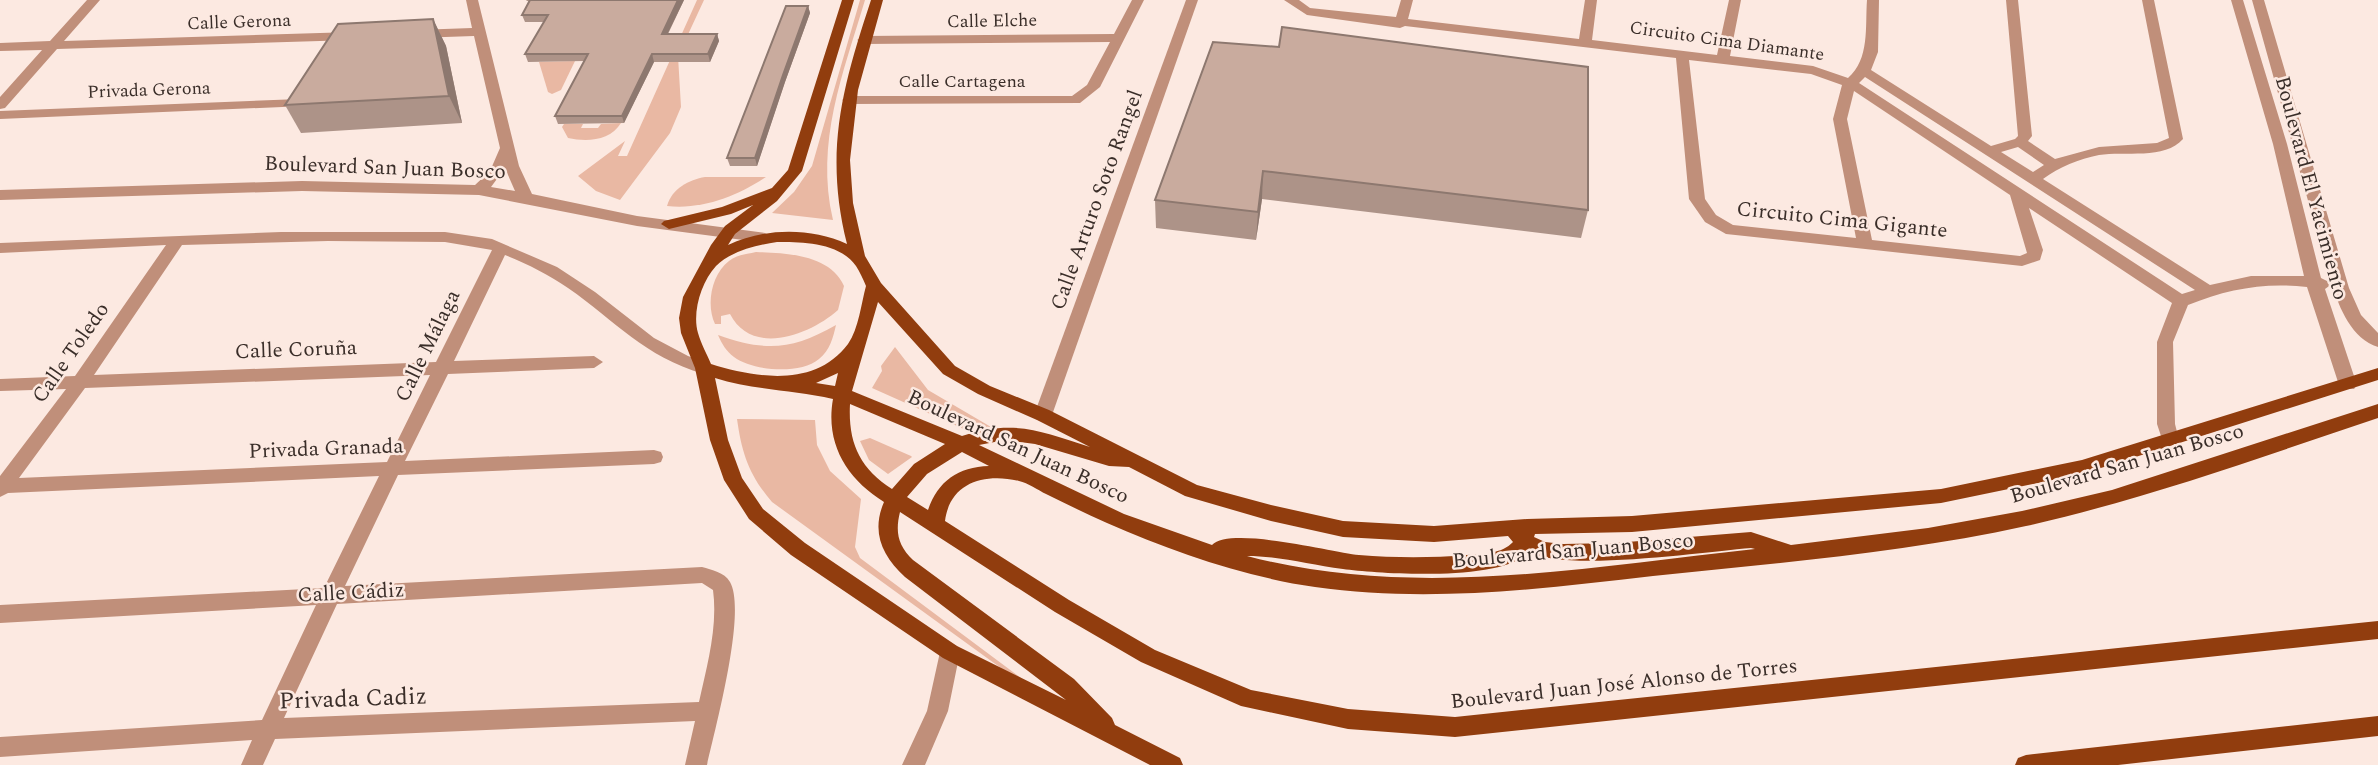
<svg xmlns="http://www.w3.org/2000/svg" width="2378" height="765" viewBox="0 0 2378 765" font-family="Spectral,serif">
	<style>
		.green { fill: #e9b8a3 }
		.lines { fill: none; stroke-linecap: round; stroke-linejoin: round }
		.minor { fill: #c08f7a; fill-rule: evenodd }
		.major { fill: #913d0e; fill-rule: evenodd }
		.wall { fill: #ad9388 }
		.shaded-wall { fill: #8d786f }
		.building { fill: #c9ab9e; stroke: #8d786f; stroke-width: 2 }
		.labels { text-anchor: middle; dominant-baseline: central; stroke-width: 5; stroke-linejoin: round; paint-order: stroke }
		.far-street-label { font-size: 18px; fill: #3a2e29; stroke: #fce9e1 }
		.street-label { font-size: 21px; fill: #3a2e29; stroke: #fce9e1 }
		.near-street-label { font-size: 24px; fill: #3a2e29; stroke: #fce9e1 }
	</style>
	<rect width="100%" height="100%" fill="#fce9e1"/>
	<g class="green">
		<polygon points="697,0 704,0 678,56 681,107 670,133 620,200 596,191 578,176 625,141 618,156 627,156"/>
		<path d="M860,0H865C843,74 815,142 833,220L772,213L794,192L812,166Z"/>
		<polygon points="575,61 561,90 552,94 548,92 539,62"/>
		<path d="M621,123C610,141 587,142 568,138L562,127L564,124H583L581,128H598L601,124Z"/>
		<path d="M705,177H766C738,196 702,210 667,206C672,188 689,180 705,177Z"/>
		<path d="M756,252C785,253 830,254 844,286L838,310C810,335 752,357 730,314L721,316V324H715C706,305 711,275 729,261C736,255 747,254 756,252Z"/>
		<path d="M836,325C833,338 830,350 819,359C800,375 753,371 734,357C726,351 722,344 718,335C766,352 792,350 836,325Z"/>
		<polygon points="895,347 928,390 991,427 966,430 872,388 882,371 881,366"/>
		<path d="M737,419L815,420L817,445L830,471L861,499L855,547L860,558L1021,678L1016,679L772,502C749,475 742,454 737,419Z"/>
		<polygon points="870,438 911,456 912,457 888,474 869,460 860,441"/>
	</g>
	<g class="lines">
		<g class="minor">
			<polygon points="87,0 100,0 64,41 353,32 360,36 353,40 57,49 5,108 0,109 0,97 42,50 0,51 0,43 50,41"/>
			<path d="M466,0H478L519,166L532,194L637,216L765,233L773,238L771,242L765,243L637,226L479,195L302,191L0,200V190L302,181L475,185L490,171L500,148L474,36L416,38L409,34L416,30L472,28ZM505,168L515,191L491,187Z"/>
			<polygon points="1132,0 1144,0 1100,87 1080,103 849,104 842,100 849,96 1072,96 1087,85 1110,42 864,44 857,40 864,36 1114,34"/>
			<polygon points="1186,0 1198,0 1052,415 1049,420 1037,420 1034,415"/>
			<path d="M1284,0H1299L1310,8L1396,17L1401,0H1413L1408,19L1579,39L1585,0H1597L1592,40L1717,55L1729,0H1741L1730,56L1813,66L1848,78C1870,59 1865,27 1867,0H1879L1878,52L1871,70L1991,146L2015,139L2018,136L2006,0H2018L2032,136L2028,141L2055,159L2099,147L2157,143L2169,138L2142,0H2154L2183,139C2165,160 2124,151 2099,155C2079,159 2059,167 2043,179L2210,285L2251,276H2304L2273,144L2231,0H2243L2287,144L2321,278L2331,283L2252,0H2264L2349,288L2361,315L2378,333V347C2352,339 2339,308 2332,284L2325,289L2357,385L2354,389H2342L2339,385L2307,287C2265,282 2227,289 2188,305L2173,342L2175,424L2179,440L2176,445H2164L2157,424V342L2172,303L2029,208L2043,250L2040,260L2022,266L1726,234L1705,222L1689,199L1676,58L1405,26L1400,28L1307,15ZM1689,60L1811,74L1842,85L1833,119L1856,238L1733,225L1716,215L1705,199ZM1865,77L2195,290L2182,294L1859,83ZM1854,91L2010,195L2027,253L2020,256L1872,240L1847,119ZM2018,147L2044,165L2033,172L2001,152Z"/>
			<polygon points="300,99 307,103 305,106 0,119 0,111"/>
			<path d="M281,232H445L492,239L557,267L595,292L654,338L688,356L710,364L713,368L710,372L704,374C643,356 617,322 568,288C548,274 527,264 505,255L454,361L594,356L603,362L594,368L448,374L405,461L654,450L661,452L663,457L661,462L654,464L398,475L345,586L702,567C712,570 724,572 730,582C747,612 715,729 707,765H685L695,721L275,739L263,765H241L252,740L0,757V737L262,720L316,605L0,623V605L324,588L379,476L8,493L0,497V476L66,389L0,391V379L75,376L166,245L0,253V243ZM328,241L445,242L492,250L436,362L94,375L182,245ZM430,375L387,462L19,478L85,388ZM702,583L713,590C718,627 707,666 699,702L284,718L337,604Z"/>
			<polygon points="950,643 957,646 960,652 948,711 925,765 902,765 927,711 940,652 943,646"/>
		</g>
		<g class="major">
			<path d="M842,0H854L802,171L777,201L735,234L728,245C764,228 810,227 847,244C824,152 842,88 871,0H883L858,90L850,160L853,203L865,256L881,283L955,366L990,386L1049,410L1197,485L1271,505L1343,521L1434,526L1527,519L1632,516L1941,489L2082,460L2378,368V380L2082,474L1941,503L1632,532L1535,534L1534,537L1545,542L1563,544L1615,543L1751,532L1791,545L1928,528L2022,511L2112,490L2378,404V418C2261,457 2146,499 2026,526C1903,553 1777,563 1653,576C1541,589 1428,603 1315,587C1245,577 1173,552 1107,523C1087,514 1066,504 1046,494C1038,490 1028,483 1019,481C985,473 950,482 945,521L1069,600L1155,650L1251,690L1348,709L1455,717L2378,621V639L1455,737L1348,729L1241,706L1141,662L1055,612L900,512C895,532 898,546 913,560L1074,679L1112,718L1115,725L1180,758L1183,765H1150L943,658L791,555L749,519L724,480L710,440L695,368L681,333L679,318L683,297L711,245L725,226L753,205L731,214L669,229L661,224L664,221L722,207L772,188L788,170ZM777,242C802,242 839,242 856,266C860,272 863,279 866,286C861,304 859,328 848,344C815,388 756,378 711,364C707,354 701,344 698,333C692,313 701,282 716,266C731,251 757,245 777,242ZM878,302L943,374L978,394L1037,420L1090,447C1040,431 1014,419 962,436L852,391ZM838,373L835,386L816,383ZM715,378C753,390 793,390 833,399C825,444 847,479 884,502C871,532 882,556 905,577L1066,700L957,646L805,543L763,509L742,478L728,440ZM850,404L945,444L914,464L892,489C859,468 848,442 850,404ZM1005,440L1035,444L1109,466L1129,467L1185,496L1271,521L1343,537L1434,542L1508,536L1513,542C1502,554 1482,554 1467,555C1432,558 1395,558 1359,555C1332,552 1230,526 1212,545L1124,514L979,445ZM962,452L989,466C958,467 938,481 928,510L907,497L927,474ZM1751,548L1755,549C1588,567 1413,600 1247,556C1280,556 1310,565 1343,569C1380,574 1504,582 1528,552C1567,572 1702,552 1751,548Z"/>
			<polygon points="2378,716 2378,736 2118,765 2015,765 2018,758 2026,755"/>
		</g>
	</g>
	<g class="wall">
		<polygon points="526,0 684,0 668,34 717,34 719,41 710,62 654,62 624,123 558,124 555,116 584,61 528,62 525,54 544,22 525,22 522,15 529,1 527,1"/>
		<polygon points="808,6 810,13 785,82 757,166 730,166 727,158"/>
		<polygon points="433,19 446,46 462,123 301,133 285,105"/>
		<polygon points="1213,42 1588,210 1581,238 1262,199 1256,240 1156,228 1155,200"/>
	</g>
	<g class="shaded-wall">
		<polygon points="678,0 684,0 664,41 662,34"/>
		<polygon points="808,6 810,13 785,82 757,166 755,158 783,75"/>
		<polygon points="433,19 446,46 462,123 449,96"/>
		<polygon points="717,34 719,41 710,62 708,54"/>
		<polygon points="652,54 654,62 624,123 622,116"/>
		<polygon points="1263,171 1262,199 1256,240 1258,212"/>
	</g>
	<g class="building">
		<polygon points="530,0 678,0 662,34 717,34 708,54 652,54 622,116 555,116 588,54 525,54 548,15 522,15"/>
		<polygon points="786,6 808,6 783,75 755,158 727,158"/>
		<polygon points="433,19 449,96 285,105 338,24"/>
		<polygon points="1282,27 1588,67 1588,210 1263,171 1258,212 1155,200 1213,42 1279,47"/>
	</g>
	<g class="labels">
		<g class="far-street-label">
			<text transform="translate(992 21) rotate(-1)">Calle Elche</text>
			<text transform="translate(239 22) rotate(-2)">Calle Gerona</text>
			<text transform="translate(1727 41) rotate(8)">Circuito Cima Diamante</text>
			<text x="962" y="81">Calle Cartagena</text>
			<text transform="translate(149 90) rotate(-2)">Privada Gerona</text>
		</g>
		<g class="street-label">
			<text transform="translate(385 168) rotate(2)">Boulevard San Juan Bosco</text>
			<text transform="translate(2311 188) rotate(75)">Boulevard El Yacimiento</text>
			<text transform="translate(1097 200) rotate(-70)">Calle Arturo Soto Rangel</text>
			<text transform="translate(1842 220) rotate(6)">Circuito Cima Gigante</text>
			<text transform="translate(428 346) rotate(-64)">Calle Málaga</text>
			<text transform="translate(296 350) rotate(-2)">Calle Coruña</text>
			<text transform="translate(71 353) rotate(-55)">Calle Toledo</text>
			<text transform="translate(1018 447) rotate(25)">Boulevard San Juan Bosco</text>
			<text transform="translate(326 449) rotate(-2)">Privada Granada</text>
			<text transform="translate(2127 464) rotate(-16)">Boulevard San Juan Bosco</text>
			<text transform="translate(1573 551) rotate(-5)">Boulevard San Juan Bosco</text>
			<text transform="translate(351 593) rotate(-3)">Calle Cádiz</text>
			<text transform="translate(1624 684) rotate(-6)">Boulevard Juan José Alonso de Torres</text>
		</g>
		<g class="near-street-label">
			<text transform="translate(353 699) rotate(-2)">Privada Cadiz</text>
		</g>
	</g>
</svg>
